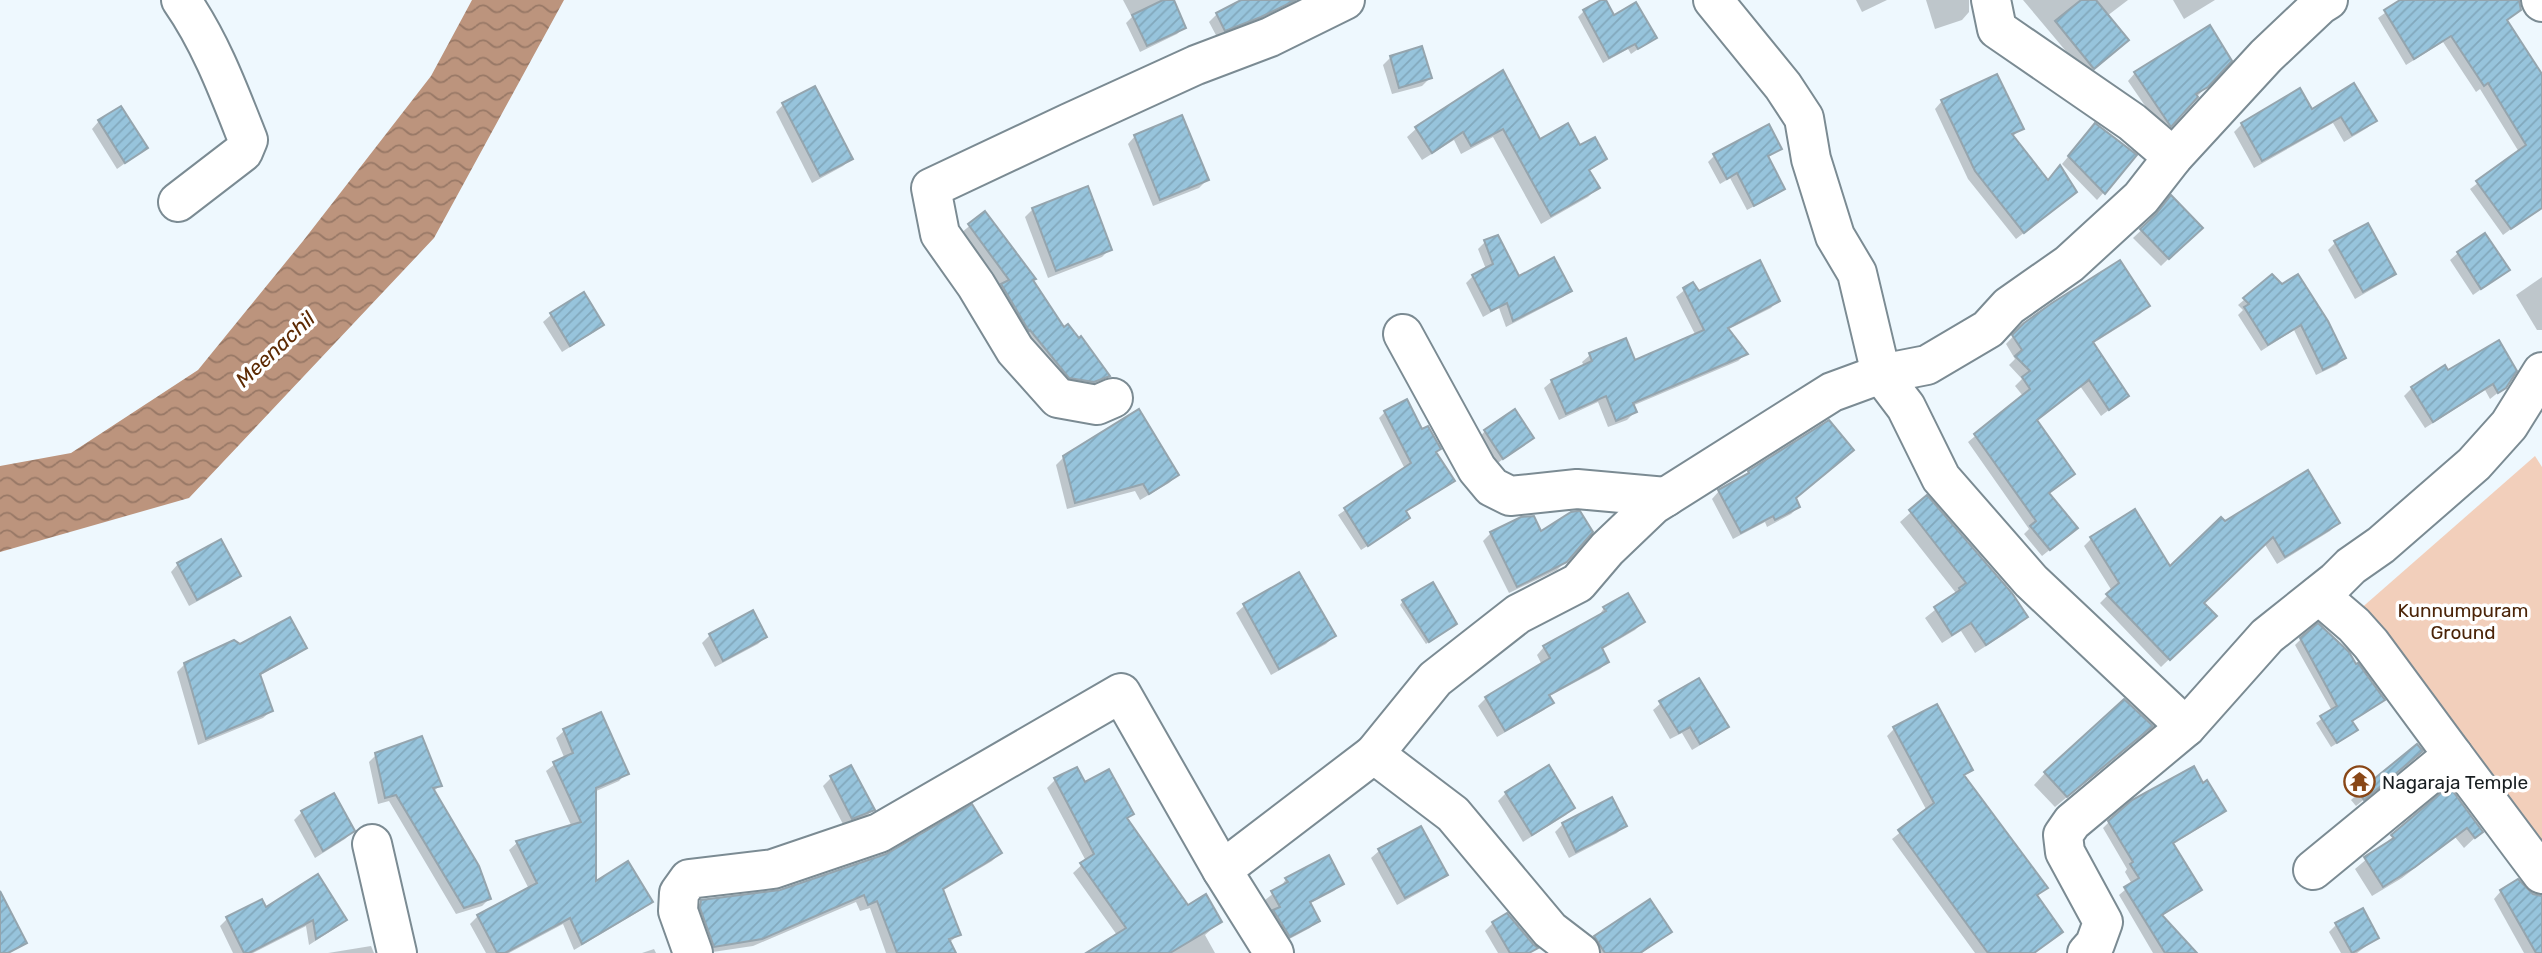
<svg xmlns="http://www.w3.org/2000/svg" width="2542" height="953" viewBox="0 0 2542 953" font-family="Rubik,sans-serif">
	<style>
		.green { fill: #f2cfbb }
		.water { fill: url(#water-waves) }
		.shadow { fill: #0003 }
		.building { fill: url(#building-hatch); stroke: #95a5ae; stroke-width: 2 }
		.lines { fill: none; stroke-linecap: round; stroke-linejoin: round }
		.minor-casing { stroke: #7b8b93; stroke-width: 42 }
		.minor { stroke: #fff; stroke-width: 38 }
		.labels { text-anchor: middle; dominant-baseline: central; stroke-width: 7; stroke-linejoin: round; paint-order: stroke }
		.park-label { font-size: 19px; fill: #4b2408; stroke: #fff }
		.poi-label { font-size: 19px; fill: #191f22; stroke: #fff; text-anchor: start }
		.water-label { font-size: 21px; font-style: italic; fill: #5d2a03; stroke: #fff }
	</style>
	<defs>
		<pattern id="water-waves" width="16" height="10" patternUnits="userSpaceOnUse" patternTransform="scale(1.75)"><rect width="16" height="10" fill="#bc947d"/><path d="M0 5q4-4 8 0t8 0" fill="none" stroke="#987866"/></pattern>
		<pattern id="building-hatch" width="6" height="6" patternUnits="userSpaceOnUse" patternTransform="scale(1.75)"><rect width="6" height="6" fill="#97c4dc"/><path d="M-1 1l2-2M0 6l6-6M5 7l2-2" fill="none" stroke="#82a8bc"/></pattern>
	</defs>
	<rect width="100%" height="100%" fill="#eef8fe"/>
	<polygon class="green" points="2535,456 2542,467 2542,856 2358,611"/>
	<polygon class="water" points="472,0 564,0 434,238 189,498 0,552 0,466 71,453 198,370 303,241 431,76"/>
	<g class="shadow">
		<polygon points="1123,0 1172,0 1184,27 1177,34 1140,52 1126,23 1132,17"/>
		<polygon points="1245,0 1301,0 1252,24 1217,37 1209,22 1217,14"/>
		<polygon points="1856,0 1887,0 1862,12"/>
		<polygon points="1926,0 1969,0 1969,12 1962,20 1935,29"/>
		<polygon points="2023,0 2128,0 2107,16 2119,48 2086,75"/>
		<polygon points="2173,0 2215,0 2184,19"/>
		<polygon points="2403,0 2518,0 2520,9 2506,21 2542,76 2542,206 2503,235 2470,189 2519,152 2480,89 2476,92 2443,42 2406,65 2378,18"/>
		<polygon points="1584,11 1614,17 1654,38 1631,54 1628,49 1603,63 1578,17"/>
		<polygon points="1391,57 1430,78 1422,86 1392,94 1383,65"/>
		<polygon points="1502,72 1539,141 1580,147 1605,159 1588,172 1597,188 1588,197 1541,224 1493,137 1461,154 1454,140 1422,160 1407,137 1417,128"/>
		<polygon points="2135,73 2207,86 2163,132 2128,81"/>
		<polygon points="1942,101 2022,128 2012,137 2047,182 2067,199 2016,239 1968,179 1935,109"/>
		<polygon points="783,105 851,159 843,166 812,183 776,112"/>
		<polygon points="2312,111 2375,121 2367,128 2344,142 2333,123 2254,168 2234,132 2242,124"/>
		<polygon points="99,121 146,148 117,169 92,129"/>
		<polygon points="2088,133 2104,192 2097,200 2062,164"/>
		<polygon points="1135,136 1207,180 1199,188 1153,206 1128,144"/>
		<polygon points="1780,148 1767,158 1783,189 1776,195 1747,210 1730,178 1720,184 1708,162 1714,156"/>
		<polygon points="1033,209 1110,249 1102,257 1048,278 1025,217"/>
		<polygon points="985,213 1064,329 1107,376 1098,384 1085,389 1062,385 995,293 1001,287 961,233"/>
		<polygon points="2151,221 2200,228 2161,266 2133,238"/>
		<polygon points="1485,242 1518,278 1570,290 1563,297 1506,327 1499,308 1483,317 1466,283 1473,276 1486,269 1478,249"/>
		<polygon points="2335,243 2394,273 2386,281 2355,299 2328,250"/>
		<polygon points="2458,253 2508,270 2473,295 2450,260"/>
		<polygon points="2272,276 2344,358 2337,365 2316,375 2294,330 2261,351 2238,315 2243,310 2238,305"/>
		<polygon points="2542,277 2542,330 2537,330 2516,295"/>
		<polygon points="1692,284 1699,293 1778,300 1771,308 1727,330 1746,354 1738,361 1632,406 1635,412 1627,420 1608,427 1598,402 1559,420 1544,388 1552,381 1584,366 1582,362 1590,355 1634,362 1696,336 1676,297"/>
		<polygon points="583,295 602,325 594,332 562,352 543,322 551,315"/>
		<polygon points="2148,306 2140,314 2092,344 2127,396 2101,416 2080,386 2036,421 2073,474 2048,494 2068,535 2042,556 2024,534 2029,529 1968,442 2023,396 2015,386 2022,379 2009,365 2015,359 2006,344 2025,324"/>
		<polygon points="2448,372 2505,387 2490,399 2485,390 2425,428 2404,396 2412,388"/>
		<polygon points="1385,412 1421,431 1452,481 1404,513 1408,518 1402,524 1361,550 1338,515 1405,469 1379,418"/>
		<polygon points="1485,431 1532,438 1495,465 1478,439"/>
		<polygon points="1064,457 1177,475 1169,483 1140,500 1135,491 1067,509 1056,465"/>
		<polygon points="1749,472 1794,499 1798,507 1791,514 1767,527 1765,522 1733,539 1712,499 1719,491"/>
		<polygon points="1927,498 2026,617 2016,627 1975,653 1961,631 1942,643 1925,618 1956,593 1900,522"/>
		<polygon points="2338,523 2330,531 2277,564 2264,543 2202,603 2214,616 2161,667 2100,603 2112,591 2084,546 2091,539 2170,569 2225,524"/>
		<polygon points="1491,533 1541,534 1566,561 1557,570 1509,593 1483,541"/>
		<polygon points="178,564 239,576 231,583 189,606 171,572"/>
		<polygon points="1298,574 1334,636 1326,644 1271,675 1236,613 1244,606"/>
		<polygon points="1403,601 1455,624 1426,644 1400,605"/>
		<polygon points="1604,608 1643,622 1635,630 1601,650 1607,662 1600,669 1548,697 1551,702 1544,710 1497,737 1478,706 1486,698 1542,665 1537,655 1544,647 1598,617"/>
		<polygon points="710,635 765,637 758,644 715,667 702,643"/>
		<polygon points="2301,639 2383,700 2351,722 2350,735 2331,747 2316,723 2332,711 2295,645"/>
		<polygon points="240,647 305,647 297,655 259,676 271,711 263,718 198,745 177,672 185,664"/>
		<polygon points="1661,703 1726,727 1719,734 1692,750 1682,733 1670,739 1653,710"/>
		<polygon points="600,714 626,773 619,781 594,792 594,884 651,902 643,909 574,950 563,924 509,953 486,953 470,924 478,916 529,889 509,850 517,843 572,827 546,771 564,757 556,738 564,731"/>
		<polygon points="1894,729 1971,770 1963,777 2046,888 2036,897 2061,932 2034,953 1975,953 1892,839 1927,811 1887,736"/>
		<polygon points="2139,737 2055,807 2034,785 2045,773"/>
		<polygon points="376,755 440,785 433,792 489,899 482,906 456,914 389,801 378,804 369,762"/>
		<polygon points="2413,759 2356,806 2351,800 2359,793"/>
		<polygon points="850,767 873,810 865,817 844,826 823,786 831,778"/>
		<polygon points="1055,780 1085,785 1132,814 1126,820 1187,907 1220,922 1205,935 1215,953 1096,953 1117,935 1073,873 1086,861 1047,788"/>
		<polygon points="2203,785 2224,811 2217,817 2172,845 2200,890 2161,916 2183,953 2153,953 2119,895 2132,884 2125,872 2127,869 2103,828 2109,822"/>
		<polygon points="2449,789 2481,832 2464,848 2455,837 2402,878 2372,896 2355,869"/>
		<polygon points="1506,793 1573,807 1566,815 1523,842 1498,801"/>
		<polygon points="1611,799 1625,825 1617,833 1569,858 1555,832 1563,824"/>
		<polygon points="302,812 353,831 345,839 315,858 294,820"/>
		<polygon points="1379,851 1445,874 1438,882 1397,905 1371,858"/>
		<polygon points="1000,853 992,861 942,891 959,934 949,943 954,953 886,953 870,908 860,911 856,902 753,946 706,953 694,910 701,902 780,892"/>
		<polygon points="1286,879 1342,884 1334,891 1309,904 1318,920 1310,928 1282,943 1267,919 1272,914 1265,900 1280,888"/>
		<polygon points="2501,891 2532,895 2542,900 2542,953 2524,953 2494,899"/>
		<polygon points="265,910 344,919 337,927 309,945 306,926 253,953 233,953 220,926 227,919"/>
		<polygon points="1493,923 1535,948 1530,953 1498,953 1485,931"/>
		<polygon points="2336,925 2377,938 2357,953 2341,953 2329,932"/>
		<polygon points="1669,932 1642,953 1593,953 1588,945 1595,937"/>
		<polygon points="371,946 374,953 328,953"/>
		<polygon points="654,949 656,953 642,953"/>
	</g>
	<g class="building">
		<polygon points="1163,0 1174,0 1186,28 1147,46 1132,15"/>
		<polygon points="1241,0 1296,0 1261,17 1225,31 1216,13"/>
		<polygon points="1601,0 1606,0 1614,15 1636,2 1657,38 1638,49 1635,44 1609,58 1583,10"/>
		<polygon points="2081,0 2096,0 2129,40 2094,69 2055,21"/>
		<polygon points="2400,0 2519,0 2521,10 2507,20 2542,74 2542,208 2511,229 2476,181 2526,145 2488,83 2484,86 2451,36 2414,59 2384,10"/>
		<polygon points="2210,25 2232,61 2208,87 2196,94 2198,97 2171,127 2134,72"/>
		<polygon points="1422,46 1432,78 1399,88 1390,56"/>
		<polygon points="1503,70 1540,139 1568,123 1580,145 1595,137 1607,159 1589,170 1600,188 1551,216 1503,129 1471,146 1463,132 1432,153 1415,127"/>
		<polygon points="1997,74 2024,129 2012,134 2048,180 2060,165 2077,192 2024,233 1975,171 1941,100"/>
		<polygon points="2354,83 2377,121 2352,135 2341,117 2262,161 2241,123 2300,88 2312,109"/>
		<polygon points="815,86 853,159 820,176 782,103"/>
		<polygon points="121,106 148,148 125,163 98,120"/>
		<polygon points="1182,115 1209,180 1160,200 1134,135"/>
		<polygon points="2095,123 2137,155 2105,194 2068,156"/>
		<polygon points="1769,124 1782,149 1768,156 1785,189 1754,206 1737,173 1727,179 1713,154"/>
		<polygon points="1088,186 1112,250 1056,271 1032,208"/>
		<polygon points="2171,195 2203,228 2169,259 2140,229 2156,214"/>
		<polygon points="985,211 1036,279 1033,280 1064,327 1068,324 1079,338 1081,336 1110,376 1094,382 1069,378 1030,330 1029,331 1001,284 1009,280 968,224"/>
		<polygon points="2368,223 2396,274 2363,292 2334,241"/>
		<polygon points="2485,233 2510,270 2481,289 2457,252"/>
		<polygon points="1498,235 1519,276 1554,257 1572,291 1513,321 1507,303 1491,311 1472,275 1493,264 1484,240"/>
		<polygon points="1760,260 1780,301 1728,328 1748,354 1633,403 1637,412 1616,421 1606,396 1566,414 1551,380 1592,361 1589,353 1626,338 1635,360 1704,330 1683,288 1693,282 1699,291"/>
		<polygon points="2120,260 2150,306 2093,342 2129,396 2109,410 2089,380 2037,420 2075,474 2049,493 2078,528 2050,550 2030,526 2036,521 1974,434 2030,389 2022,377 2030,371 2015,356 2022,350 2012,335 2024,323 2052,303"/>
		<polygon points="2272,274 2282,284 2298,274 2328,321 2346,358 2323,370 2301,325 2268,345 2244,307 2249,304 2243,298"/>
		<polygon points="584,292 604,325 570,346 550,313"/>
		<polygon points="2499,340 2517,371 2506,388 2498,393 2493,384 2433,422 2411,387 2445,365 2448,370"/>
		<polygon points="1407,399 1422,429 1428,426 1441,449 1436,452 1455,481 1406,511 1410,518 1368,546 1344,508 1411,463 1384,411"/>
		<polygon points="1139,409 1179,475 1149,494 1143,484 1075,503 1063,456"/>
		<polygon points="1515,409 1534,438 1503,459 1484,430"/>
		<polygon points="1829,420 1854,450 1796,498 1800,507 1775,520 1773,516 1741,533 1718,490 1749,473 1748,471"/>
		<polygon points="2308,470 2340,523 2285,557 2273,537 2204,603 2217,616 2170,660 2106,594 2119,583 2090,537 2135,509 2170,566 2221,517 2225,521"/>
		<polygon points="1927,495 2012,593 2028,617 1986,645 1971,623 1952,635 1934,607 1960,590 1959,588 1966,583 1909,510"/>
		<polygon points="1577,511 1580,511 1593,532 1567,562 1517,587 1490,532 1521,517 1534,516 1541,531 1571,512"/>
		<polygon points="221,539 241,576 197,600 177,563"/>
		<polygon points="1299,572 1336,636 1279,669 1243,604"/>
		<polygon points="1433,582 1457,624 1429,642 1402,600"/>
		<polygon points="1628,593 1645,622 1602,648 1609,662 1549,695 1554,703 1505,731 1485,697 1550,658 1543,646 1606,611 1603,607"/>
		<polygon points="753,610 767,637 723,661 709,634"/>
		<polygon points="290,617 307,648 260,674 273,711 206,739 184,663 234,640 240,644"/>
		<polygon points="2318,623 2349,652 2356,664 2358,663 2385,700 2352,721 2358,730 2337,743 2320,716 2337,706 2300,638"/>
		<polygon points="1699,678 1729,727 1700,744 1690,727 1679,733 1659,701"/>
		<polygon points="2124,699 2153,726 2067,797 2044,772"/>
		<polygon points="1937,704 1973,770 1964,775 2048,888 2037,895 2063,932 2034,953 1988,953 1898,830 1934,803 1893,727"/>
		<polygon points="601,712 629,774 596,788 596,881 628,861 653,902 582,944 570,918 505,953 497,953 477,915 537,883 516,841 581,822 553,762 573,753 563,729"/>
		<polygon points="422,736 442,786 433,788 479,866 491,899 464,908 396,795 385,798 375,753"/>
		<polygon points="2417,744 2423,751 2364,800 2358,792"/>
		<polygon points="851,765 875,810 852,819 830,776"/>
		<polygon points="1549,765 1575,808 1532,835 1505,792"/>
		<polygon points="2194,766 2203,783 2207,780 2226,811 2173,843 2202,890 2162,915 2197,953 2165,953 2124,887 2139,878 2130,864 2133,862 2108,821 2132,800"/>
		<polygon points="1077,767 1085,782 1109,769 1134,814 1127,818 1188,905 1206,894 1222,922 1170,953 1086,953 1126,928 1080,863 1094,854 1054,778"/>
		<polygon points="2449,786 2483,832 2475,838 2467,828 2415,867 2383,887 2364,857 2394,838 2391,835"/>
		<polygon points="334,793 355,831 323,851 301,811"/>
		<polygon points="1612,797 1627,826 1576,852 1562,823"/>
		<polygon points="972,804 1002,853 943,889 961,935 949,939 956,953 897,953 877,901 868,905 864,895 762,939 714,947 700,908 701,900 780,890 886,854"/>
		<polygon points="1421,826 1448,875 1405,898 1378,849"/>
		<polygon points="1329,855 1344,884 1310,902 1320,921 1290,937 1273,910 1280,907 1271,891 1288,882 1285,878"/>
		<polygon points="318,874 347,920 316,939 313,920 249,953 244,953 226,917 262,899 266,907"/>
		<polygon points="2518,879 2533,894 2542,896 2542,953 2536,953 2500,890"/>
		<polygon points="0,891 27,943 8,953 0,953"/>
		<polygon points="1650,899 1672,932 1640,953 1605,953 1594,936"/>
		<polygon points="2363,908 2379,938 2352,953 2335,923"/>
		<polygon points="1507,913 1533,944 1538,948 1529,953 1510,953 1492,922"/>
	</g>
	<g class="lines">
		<defs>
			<g id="minor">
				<polyline points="1713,0 1783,86 1804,118 1811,159 1835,236 1857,273 1881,374 1906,407 1941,478 2031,581 2186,727"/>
				<polyline points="1991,0 1997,29 2132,122 2173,157"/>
				<polyline points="2541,0 2542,2"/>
				<path d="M178,202L243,152L248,140C229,92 211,43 181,0"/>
				<polyline points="1403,334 1477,469 1492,487 1510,496 1577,489 1666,497"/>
				<polyline points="1113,398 1097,405 1058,398 1015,350 976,285 940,234 931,188 1069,123 1196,65 1270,37 1345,0"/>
				<polyline points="2453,755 2542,874"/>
				<polyline points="372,844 397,953"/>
				<polyline points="1222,870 1374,754"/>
				<polyline points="2313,870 2453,755 2371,644 2354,625 2319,595"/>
				<polyline points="693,953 678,911 679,893 689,879 773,869 879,833 1121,693 1222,870 1274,953"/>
				<polyline points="1580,953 1550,930 1453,814 1374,754 1435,679 1518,614 1578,583 1607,549 1653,505 1832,392 1881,374 1927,365 1988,329 2009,306 2069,264 2141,198 2173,157 2266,56 2320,5 2328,0"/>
				<polyline points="2087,953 2095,944 2103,922 2065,852 2063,835 2072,822 2186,727 2267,636 2336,581 2351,566 2381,545 2474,464 2509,425 2542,372"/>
			</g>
		</defs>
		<use href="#minor" class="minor-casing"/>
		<use href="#minor" class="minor"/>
	</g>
	<defs>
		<symbol id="temple-ring" viewBox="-11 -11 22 22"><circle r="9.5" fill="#fff" stroke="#894717" stroke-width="1.5"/><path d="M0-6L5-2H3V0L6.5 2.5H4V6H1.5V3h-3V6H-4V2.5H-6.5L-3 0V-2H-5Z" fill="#894717"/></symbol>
	</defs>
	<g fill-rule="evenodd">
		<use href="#temple-ring" x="2342" y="764" width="35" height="35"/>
	</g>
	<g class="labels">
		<g class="park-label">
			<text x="2463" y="610">Kunnumpuram<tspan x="2463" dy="22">Ground</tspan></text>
		</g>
		<g class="poi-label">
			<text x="2382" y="782">Nagaraja Temple</text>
		</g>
		<g class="water-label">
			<text transform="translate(275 349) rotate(-43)">Meenachil</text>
		</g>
	</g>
</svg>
